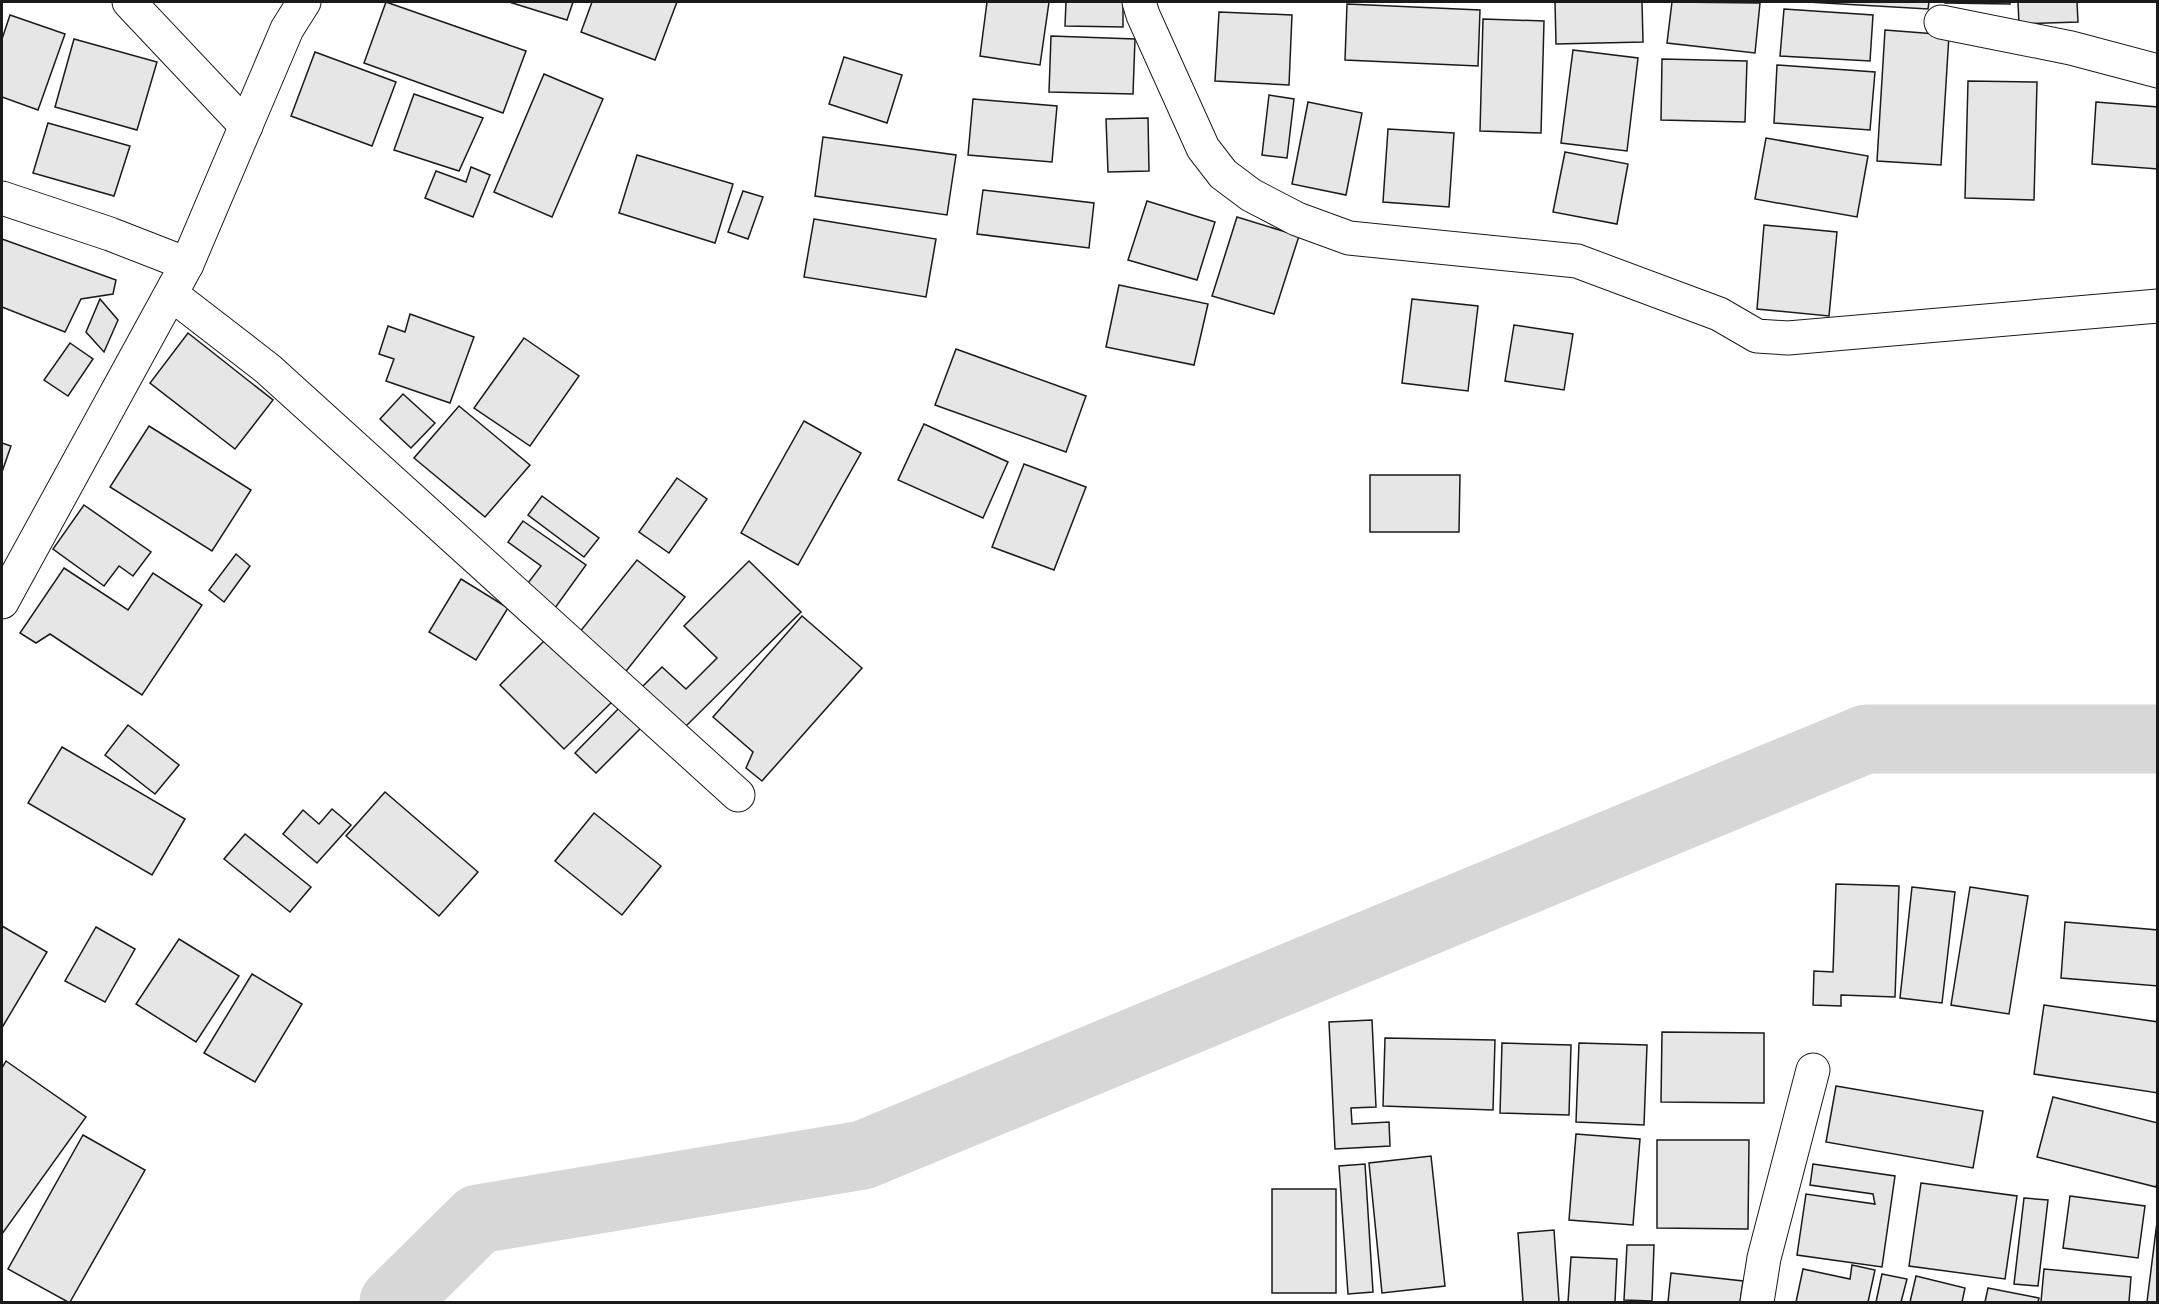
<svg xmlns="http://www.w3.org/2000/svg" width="2159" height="1304" viewBox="0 0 2159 1304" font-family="Literata,serif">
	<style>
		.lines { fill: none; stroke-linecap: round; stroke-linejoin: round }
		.river { stroke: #d7d7d7; stroke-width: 69 }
		.building { fill: #e6e6e6; stroke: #1a1a1a; stroke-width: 1.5 }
		.street-casing { stroke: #1a1a1a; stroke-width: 35 }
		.street { stroke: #fff; stroke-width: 33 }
	</style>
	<rect width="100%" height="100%" fill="#fff"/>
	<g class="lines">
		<polyline class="river" points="394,1302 478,1219 863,1155 1866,739 2158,739"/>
	</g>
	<g class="building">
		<polygon points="386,2 526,51 503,113 364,63"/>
		<polygon points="509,2 573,2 567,20"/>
		<polygon points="592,2 677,2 655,60 581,32"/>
		<polygon points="987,2 1049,2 1040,65 980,56"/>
		<polygon points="1066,2 1123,2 1123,27 1065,26"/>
		<polygon points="1555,2 1642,2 1643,42 1556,44"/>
		<polygon points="1672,2 1760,3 1755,53 1667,43"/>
		<polygon points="1807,2 1929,2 1928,9"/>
		<polygon points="1945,2 2010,2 2010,4 1945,3"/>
		<polygon points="2018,2 2077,2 2078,22 2019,24"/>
		<polygon points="1347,4 1480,10 1478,66 1345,60"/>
		<polygon points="1784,9 1873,15 1870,61 1780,56"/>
		<polygon points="1219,12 1292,15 1289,85 1215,81"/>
		<polygon points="10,15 65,34 38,110 2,97 2,39"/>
		<polygon points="1483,19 1544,21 1541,133 1480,131"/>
		<polygon points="1885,30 1949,35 1941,165 1877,161"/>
		<polygon points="1051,36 1135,39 1133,94 1049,92"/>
		<polygon points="74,39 157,62 137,130 55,107"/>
		<polygon points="1573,50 1638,58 1627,151 1561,143"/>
		<polygon points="315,52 396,82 372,146 291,116"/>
		<polygon points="844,57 902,75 887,123 829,104"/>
		<polygon points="1662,59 1747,61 1745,122 1661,120"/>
		<polygon points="1777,65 1875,72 1870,130 1774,123"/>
		<polygon points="544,74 603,99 552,217 494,192"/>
		<polygon points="1968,81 2037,82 2034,200 1965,198"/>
		<polygon points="414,94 483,118 459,171 394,150"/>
		<polygon points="1269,95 1294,99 1287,158 1262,155"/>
		<polygon points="973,99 1057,106 1052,162 968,155"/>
		<polygon points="1308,102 1362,113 1346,195 1292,184"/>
		<polygon points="2096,102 2158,107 2158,169 2092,164"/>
		<polygon points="1148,118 1149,171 1108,172 1106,119"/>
		<polygon points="48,123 130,146 114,196 33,173"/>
		<polygon points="1388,129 1454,133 1449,207 1383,202"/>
		<polygon points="823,137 956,155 947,215 815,196"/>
		<polygon points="1766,138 1868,156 1857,217 1755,199"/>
		<polygon points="1565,152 1628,164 1617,224 1553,212"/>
		<polygon points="637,155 733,184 715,243 619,213"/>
		<polygon points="471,167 490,175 473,217 425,198 436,171 466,182"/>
		<polygon points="983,190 1094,203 1089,248 977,234"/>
		<polygon points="743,191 763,197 748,239 728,232"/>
		<polygon points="1147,201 1215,222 1197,280 1128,260"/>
		<polygon points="1237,217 1299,236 1274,314 1212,296"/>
		<polygon points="814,219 936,239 926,297 804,277"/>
		<polygon points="1764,225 1837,232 1829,316 1757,309"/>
		<polygon points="2,239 116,280 113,294 81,299 65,332 2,307"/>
		<polygon points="1119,285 1208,304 1194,365 1106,347"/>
		<polygon points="100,299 118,320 104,352 86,332"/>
		<polygon points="1412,299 1478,306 1468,391 1402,383"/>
		<polygon points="410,314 474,337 450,403 386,381 394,359 379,354 388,326 405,332"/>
		<polygon points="1514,325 1573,334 1564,390 1505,381"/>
		<polygon points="188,333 273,400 235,449 150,383"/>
		<polygon points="524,338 579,376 530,446 474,408"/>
		<polygon points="70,343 93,359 68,396 44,380"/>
		<polygon points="956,349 1086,396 1066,452 935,405"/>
		<polygon points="403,394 435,423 411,448 380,419"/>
		<polygon points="459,406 530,465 485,517 414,458"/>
		<polygon points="804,421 861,453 798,565 741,533"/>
		<polygon points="924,424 1008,462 983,518 898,480"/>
		<polygon points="149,426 251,490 212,551 110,487"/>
		<polygon points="2,443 11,446 2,472"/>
		<polygon points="1024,464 1086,487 1054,570 992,547"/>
		<polygon points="1370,475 1460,475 1459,532 1370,532"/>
		<polygon points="677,478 707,499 669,553 639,532"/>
		<polygon points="542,496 599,538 584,557 528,515"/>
		<polygon points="84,505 151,552 133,576 119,566 104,586 53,549"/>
		<polygon points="523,521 586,565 555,608 525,587 541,566 508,542"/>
		<polygon points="236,554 250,566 224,602 209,590"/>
		<polygon points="637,560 685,597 623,675 575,638"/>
		<polygon points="749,561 801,612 683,729 642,687 662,667 686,689 717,658 684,626"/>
		<polygon points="64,568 128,610 153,573 202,605 142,695 50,634 36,643 20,633"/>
		<polygon points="461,579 508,608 476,660 429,632"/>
		<polygon points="802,616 862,668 762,781 746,768 753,752 713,717"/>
		<polygon points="551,634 615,699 564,749 500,685"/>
		<polygon points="621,706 642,727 596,773 575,753"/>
		<polygon points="128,725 179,765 155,794 105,755"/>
		<polygon points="62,747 185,819 152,875 28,803"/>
		<polygon points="385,792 478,872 439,916 346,836"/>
		<polygon points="332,809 351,825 317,863 283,834 303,810 319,824"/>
		<polygon points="594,813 661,866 622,915 555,861"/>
		<polygon points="245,834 311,887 290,912 224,859"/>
		<polygon points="1836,884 1899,886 1895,997 1841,995 1841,1006 1813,1005 1814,971 1833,972"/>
		<polygon points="1912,887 1955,892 1942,1003 1900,998"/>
		<polygon points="1970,887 2028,896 2009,1014 1951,1005"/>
		<polygon points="2065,922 2158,930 2158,986 2061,978"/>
		<polygon points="2,926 47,952 3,1026 2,1025"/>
		<polygon points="96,927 135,949 105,1002 65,981"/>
		<polygon points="179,939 239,976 196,1042 136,1004"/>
		<polygon points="252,974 302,1004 255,1082 204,1053"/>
		<polygon points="2044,1005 2158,1022 2158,1093 2034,1074"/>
		<polygon points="1372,1020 1376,1107 1351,1108 1352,1124 1389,1122 1390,1146 1335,1149 1329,1022"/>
		<polygon points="1662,1032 1764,1033 1764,1103 1661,1102"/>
		<polygon points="1385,1038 1495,1040 1493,1110 1383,1106"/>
		<polygon points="1502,1043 1571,1045 1569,1115 1500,1113"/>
		<polygon points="1579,1043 1647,1045 1644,1125 1576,1122"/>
		<polygon points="6,1061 86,1117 2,1234 2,1068"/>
		<polygon points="1836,1086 1983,1111 1973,1168 1826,1142"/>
		<polygon points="2053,1097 2158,1123 2158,1179 2156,1187 2037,1157"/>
		<polygon points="1576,1134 1640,1139 1633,1225 1569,1220"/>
		<polygon points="83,1135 145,1170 70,1302 68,1302 8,1269"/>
		<polygon points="1657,1140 1749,1140 1748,1229 1657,1228"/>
		<polygon points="1431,1156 1445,1286 1382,1293 1369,1163"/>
		<polygon points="1365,1164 1373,1292 1348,1294 1339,1166"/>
		<polygon points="1813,1164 1895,1176 1882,1267 1797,1255 1806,1194 1875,1204 1873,1194 1810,1185"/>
		<polygon points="1921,1183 2017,1196 2005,1279 1909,1266"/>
		<rect x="1272" y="1189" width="64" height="104"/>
		<polygon points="2070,1196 2145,1206 2138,1258 2063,1248"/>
		<polygon points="2024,1198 2048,1200 2038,1286 2014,1284"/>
		<polygon points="2158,1214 2158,1302 2147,1302"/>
		<polygon points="1554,1230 1559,1302 1523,1302 1518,1233"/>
		<polygon points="1627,1245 1654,1245 1652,1301 1624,1300"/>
		<polygon points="1571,1257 1617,1259 1615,1302 1568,1302"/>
		<polygon points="1852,1265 1875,1270 1868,1302 1796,1302 1803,1269 1850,1279"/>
		<polygon points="2044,1269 2131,1277 2129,1302 2041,1302"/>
		<polygon points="1671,1273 1743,1281 1740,1302 1668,1302"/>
		<polygon points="1882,1274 1907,1279 1901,1302 1876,1302"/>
		<polygon points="1916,1276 1965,1288 1962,1302 1910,1302"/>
		<polygon points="1988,1288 2039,1298 2038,1302 1985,1302"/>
	</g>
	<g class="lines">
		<defs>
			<g id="street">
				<polyline points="129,2 246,126"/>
				<polyline points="1139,2 1143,15 1203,148 1223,174 1251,195 1297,219 1349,238 1577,261 1719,314 1757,336 1788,338 2158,306"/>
				<polyline points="1941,22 2071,48 2158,71"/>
				<polyline points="2,198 110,234 187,264"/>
				<polyline points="171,294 268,369 738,795"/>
				<polyline points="2,602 187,264 287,29 304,2"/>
				<polyline points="1757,1302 1764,1258 1813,1070"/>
			</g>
		</defs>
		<use href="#street" class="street-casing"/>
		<use href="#street" class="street"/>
	</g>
	<rect width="2159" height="1304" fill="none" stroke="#1a1a1a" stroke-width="6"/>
</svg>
